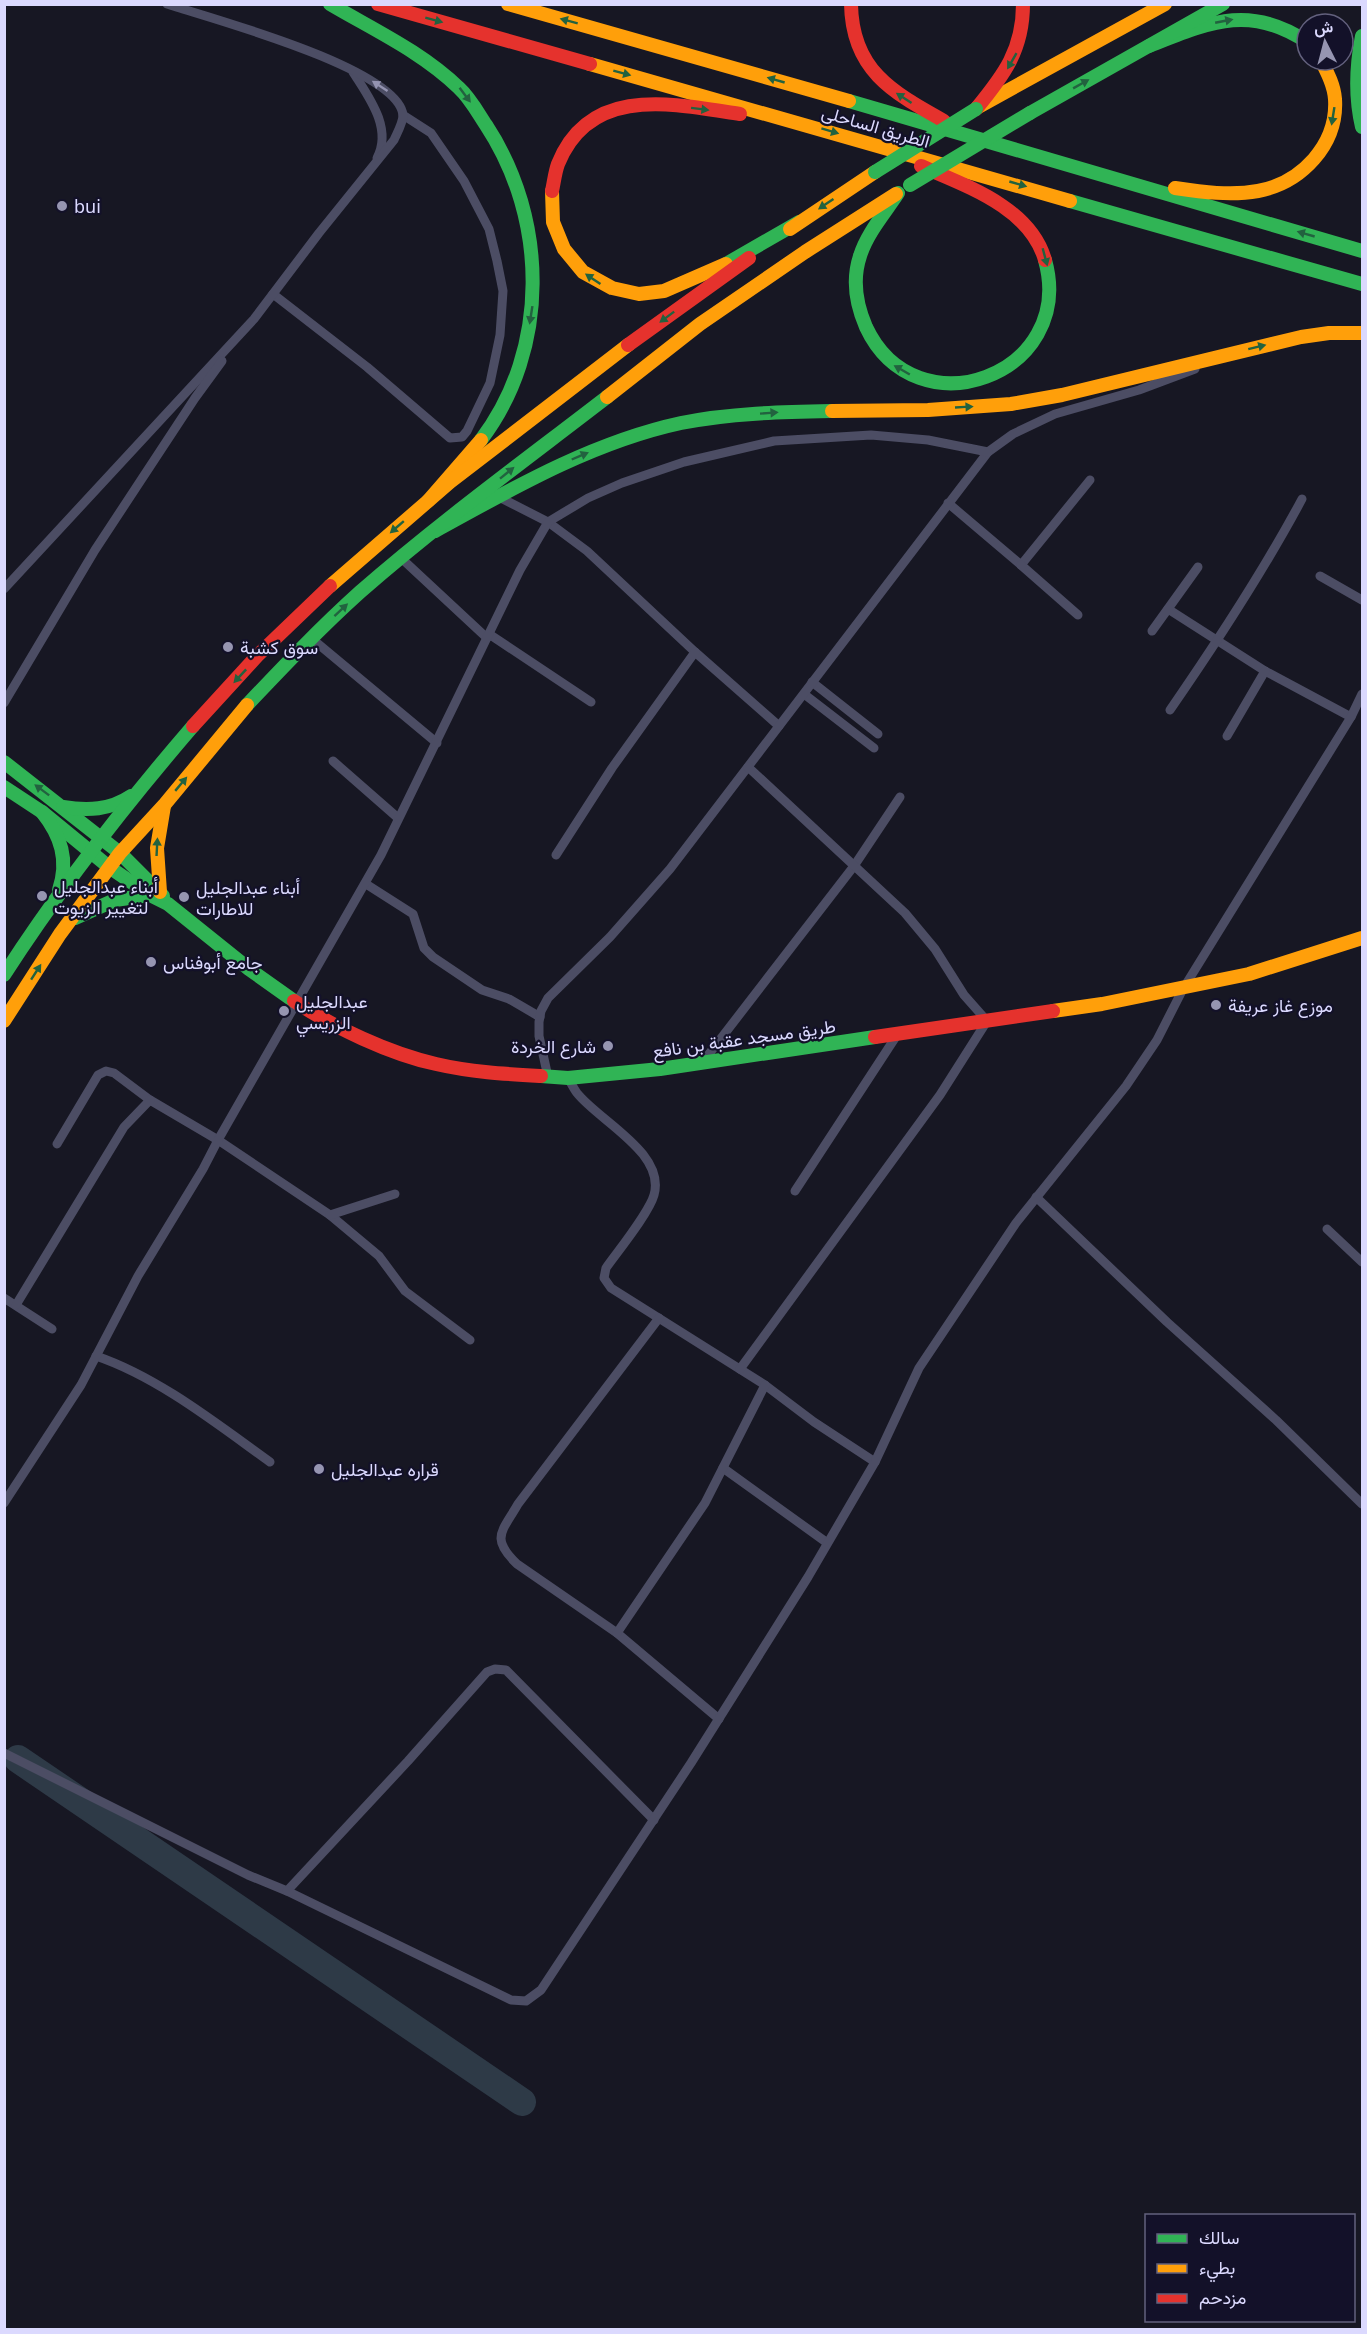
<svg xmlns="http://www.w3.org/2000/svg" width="1367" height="2334" viewBox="0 0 1367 2334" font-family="'Noto Sans',Vazirmatn,sans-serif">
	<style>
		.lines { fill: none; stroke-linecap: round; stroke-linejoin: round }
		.taxiway { stroke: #2e3a47; stroke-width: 28 }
		.street { stroke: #4c4d64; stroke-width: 9 }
		.fast { stroke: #30b455; stroke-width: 14 }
		.slow { stroke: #ff9f0a; stroke-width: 14 }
		.jam { stroke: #e5322d; stroke-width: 14 }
		.fast-bridge { stroke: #30b455; stroke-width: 14 }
		.oneway { fill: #22623f }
		.oneway2 { fill: #9493b1 }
		.poi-dot { fill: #9695b1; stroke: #131129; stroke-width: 2 }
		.labels { text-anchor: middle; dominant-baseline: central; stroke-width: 4.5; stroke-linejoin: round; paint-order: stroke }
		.street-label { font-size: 18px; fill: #dbd9fe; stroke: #131129 }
		.poi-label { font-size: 18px; fill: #dbd9fe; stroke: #131129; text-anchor: start }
	</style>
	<rect width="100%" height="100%" fill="#171723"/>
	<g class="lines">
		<polyline class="taxiway" points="18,1759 522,2102"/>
		<g class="street">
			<path d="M353,72C368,96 393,128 377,158"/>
			<polyline points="273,294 367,367 450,438 462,437 467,431 490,383 500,335 503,291 497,261 489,229 464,181 431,133 403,115"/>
			<polyline points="497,496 548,522 587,551 695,652 779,726"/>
			<polyline points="948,503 1021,565 1090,480"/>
			<polyline points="401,558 487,638"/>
			<polyline points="1021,565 1078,615"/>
			<polyline points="1320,576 1362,600"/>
			<path d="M4,589L254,319L319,233L394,140C397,133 403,123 403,115C398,68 209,18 167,4"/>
			<polyline points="1168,609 1265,671 1351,717"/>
			<polyline points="1152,631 1198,567"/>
			<polyline points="489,634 591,702"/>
			<polyline points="311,638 437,743"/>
			<polyline points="812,682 878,734"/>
			<polyline points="804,694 874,748"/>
			<polyline points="4,703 95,550 195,398 222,361"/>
			<path d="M1170,710C1217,642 1263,572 1302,499"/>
			<polyline points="1227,736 1265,671"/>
			<polyline points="333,761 398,818"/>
			<polyline points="556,855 612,768 695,652"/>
			<polyline points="366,884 413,914 424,948 433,957 482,990 509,999 540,1017"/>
			<polyline points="702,1063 854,866 900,797"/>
			<polyline points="548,1077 539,1036 539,1022 541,1011 548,998 610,937 670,869 988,452 1013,434 1055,414 1139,390 1195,369"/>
			<path d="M568,1078C571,1083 574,1089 577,1093C599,1121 666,1153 654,1195C649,1213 618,1251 606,1268L604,1278L611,1288L765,1385L814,1422L875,1462"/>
			<polyline points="57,1144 98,1075 106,1071 114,1073 150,1100 218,1140 330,1215 379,1256 405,1291 470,1340"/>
			<polyline points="795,1191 897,1035"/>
			<polyline points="1036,1197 1167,1322 1276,1420 1362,1504"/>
			<polyline points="330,1215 395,1194"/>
			<polyline points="1327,1229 1362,1262"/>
			<polyline points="4,1298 52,1329"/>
			<polyline points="16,1305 124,1127 150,1100"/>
			<path d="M659,1318L518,1504C502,1532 490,1538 517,1564L617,1633L719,1719"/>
			<path d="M96,1356C158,1377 217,1424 270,1462"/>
			<polyline points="740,1369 940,1095 987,1021 964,995 935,949 905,913 748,767"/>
			<polyline points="723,1468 826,1542"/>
			<polyline points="4,1503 81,1385 138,1276 203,1169 218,1140 381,855 520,570 548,522 588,498 622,483 684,462 774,441 871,435 928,440 988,452"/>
			<polyline points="617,1633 705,1503 765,1385"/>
			<polyline points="4,1753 248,1875 287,1891 408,1761 487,1672 495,1669 506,1670 654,1820"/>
			<polyline points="287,1891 511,2000 526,2001 541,1990 691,1763 808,1577 875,1462 919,1368 1016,1223 1126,1086 1157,1040 1183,989 1351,717 1362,694"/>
		</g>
		<g class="fast">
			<path d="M330,4C374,30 422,52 459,88C470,98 478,113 486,125C548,219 550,349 481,440"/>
			<path d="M1362,36C1356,67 1355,97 1362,127"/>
			<path d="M1149,46C1208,23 1249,3 1307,42"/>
			<polyline points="849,101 1362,251"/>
			<polyline points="1030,113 1223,4"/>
			<path d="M898,193C885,213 867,233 860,256C852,280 856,304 866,327C916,434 1077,375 1045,260"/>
			<polyline points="1070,201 1362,284"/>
			<polyline points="726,264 799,222"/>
			<path d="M435,531C513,488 593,442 681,423C730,413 782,412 832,411"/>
			<path d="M247,705C284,666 320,628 360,592C439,523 524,461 607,397"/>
			<polyline points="4,762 120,853 163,896"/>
			<polyline points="4,787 42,812 109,867 150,895 168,904 249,969 294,1001"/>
			<path d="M63,807C88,811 110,810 131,796"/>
			<path d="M42,812C61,836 69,860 59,890"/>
			<polyline points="75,918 115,900 150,895"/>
			<path d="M4,975C60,888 125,805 193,726"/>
			<polyline points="541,1076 568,1078 660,1069 875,1037"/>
		</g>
		<g class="slow">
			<polyline points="508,4 849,101"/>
			<polyline points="590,64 1070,201"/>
			<polyline points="978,107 1165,4"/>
			<path d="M1175,188C1202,192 1231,196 1258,191C1301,183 1338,145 1335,99C1334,85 1327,72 1321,60"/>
			<polyline points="552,191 553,222 564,249 583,272 612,288 639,294 664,291 726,264"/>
			<polyline points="790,229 875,172"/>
			<polyline points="607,397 700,324 805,252 896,194"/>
			<polyline points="832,411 928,410 1011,404 1062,395 1301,337 1329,333 1362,333"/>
			<polyline points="428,501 481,440"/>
			<polyline points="330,586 450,482 628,345"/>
			<polyline points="160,892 157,848 164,806"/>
			<polyline points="1053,1011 1102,1004 1249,974 1362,938"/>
			<polyline points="4,1021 60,934 120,853 165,804 247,705"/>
		</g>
		<g class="jam">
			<polyline points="378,4 590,64"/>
			<path d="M851,4C852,70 892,92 944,121"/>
			<path d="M976,109C1004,75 1023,50 1023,4"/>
			<path d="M921,166C966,186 1030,207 1045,260"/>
			<path d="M552,191C554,182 555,172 558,164C590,84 674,104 740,114"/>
			<polyline points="628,345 749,258"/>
			<polyline points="193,726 257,656 330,586"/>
			<path d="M294,1001C333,1027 390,1054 436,1064C470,1072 506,1074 541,1076"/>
			<polyline points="875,1037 1053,1011"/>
		</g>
		<g class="fast-bridge">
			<polyline points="875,172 976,109"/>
			<polyline points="910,185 1030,113"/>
		</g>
	</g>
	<defs><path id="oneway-solid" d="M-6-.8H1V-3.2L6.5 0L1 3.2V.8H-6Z" transform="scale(1.5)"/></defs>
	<g class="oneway">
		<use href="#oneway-solid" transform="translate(434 20) rotate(15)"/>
		<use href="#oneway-solid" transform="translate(569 21) rotate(-165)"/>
		<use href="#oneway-solid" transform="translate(1224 21) rotate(-11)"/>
		<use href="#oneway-solid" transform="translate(1012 61) rotate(120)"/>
		<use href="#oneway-solid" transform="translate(622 73) rotate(15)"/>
		<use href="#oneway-solid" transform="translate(776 80) rotate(-164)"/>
		<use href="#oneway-solid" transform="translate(1081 84) rotate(-29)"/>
		<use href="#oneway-solid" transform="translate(465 95) rotate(53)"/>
		<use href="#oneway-solid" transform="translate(904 98) rotate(-147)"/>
		<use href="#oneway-solid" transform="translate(700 109) rotate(7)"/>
		<use href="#oneway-solid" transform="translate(1333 116) rotate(99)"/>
		<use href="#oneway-solid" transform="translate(830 131) rotate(17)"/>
		<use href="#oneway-solid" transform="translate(1018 184) rotate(16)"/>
		<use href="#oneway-solid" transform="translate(826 204) rotate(146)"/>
		<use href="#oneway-solid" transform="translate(1306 234) rotate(-164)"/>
		<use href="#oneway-solid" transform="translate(1045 257) rotate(75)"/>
		<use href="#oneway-solid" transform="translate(593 279) rotate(-146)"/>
		<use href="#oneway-solid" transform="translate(531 315) rotate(99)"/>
		<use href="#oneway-solid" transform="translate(667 317) rotate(143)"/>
		<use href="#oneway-solid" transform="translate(1257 347) rotate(-14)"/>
		<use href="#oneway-solid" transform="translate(902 370) rotate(-150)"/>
		<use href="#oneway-solid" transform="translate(964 407) rotate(-3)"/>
		<use href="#oneway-solid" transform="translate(769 413) rotate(-4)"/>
		<use href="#oneway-solid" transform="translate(580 456) rotate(-23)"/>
		<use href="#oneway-solid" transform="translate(507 473) rotate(-39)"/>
		<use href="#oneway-solid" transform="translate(397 527) rotate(139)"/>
		<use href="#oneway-solid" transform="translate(341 610) rotate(-43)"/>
		<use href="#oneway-solid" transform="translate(240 676) rotate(133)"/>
		<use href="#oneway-solid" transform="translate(181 784) rotate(-50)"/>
		<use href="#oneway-solid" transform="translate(42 790) rotate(-143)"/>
		<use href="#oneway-solid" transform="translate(157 847) rotate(-87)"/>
		<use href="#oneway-solid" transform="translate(36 972) rotate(-57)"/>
	</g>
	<use class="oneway2" href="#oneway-solid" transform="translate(380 86) rotate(-147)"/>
	<g class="poi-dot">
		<circle cx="62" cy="206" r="6"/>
		<circle cx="228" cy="647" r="6"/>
		<circle cx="42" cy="896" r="6"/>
		<circle cx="184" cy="897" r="6"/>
		<circle cx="151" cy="962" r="6"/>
		<circle cx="1216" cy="1005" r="6"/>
		<circle cx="284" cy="1011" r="6"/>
		<circle cx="608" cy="1046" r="6"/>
		<circle cx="319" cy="1469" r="6"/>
	</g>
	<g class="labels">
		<g class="street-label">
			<text transform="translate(876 126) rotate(16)">الطريق الساحلى</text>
			<text transform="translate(744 1038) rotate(-8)">طريق مسجد عقبة بن نافع</text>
		</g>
		<g class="poi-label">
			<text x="74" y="206">bui</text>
			<text x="240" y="647">سوق كشبة</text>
			<text x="54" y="886">أبناء عبدالجليل<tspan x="54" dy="21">لتغيير الزيوت</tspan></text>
			<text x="196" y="887">أبناء عبدالجليل<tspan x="196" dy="21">للاطارات</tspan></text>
			<text x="163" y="962">جامع أبوفناس</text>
			<text x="296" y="1001">عبدالجليل<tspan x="296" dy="21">الزريسي</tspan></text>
			<text x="1228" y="1005">موزع غاز عريفة</text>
			<text x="596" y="1046" text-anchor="end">شارع الخردة</text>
			<text x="331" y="1469">قراره عبدالجليل</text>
		</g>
	</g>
	<rect width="1367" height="2334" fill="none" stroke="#dbd9fe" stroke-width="12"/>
	<rect x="1145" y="2214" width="210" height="108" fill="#131129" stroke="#63617e" stroke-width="1.5"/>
	<rect x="1157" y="2234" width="30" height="9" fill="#30b455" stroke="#63617e" stroke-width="1.5"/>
	<text x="1199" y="2244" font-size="18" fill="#dbd9fe">سالك</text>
	<rect x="1157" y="2264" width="30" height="9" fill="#ff9f0a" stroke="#63617e" stroke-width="1.5"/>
	<text x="1199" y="2274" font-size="18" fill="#dbd9fe">بطيء</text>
	<rect x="1157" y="2294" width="30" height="9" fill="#e5322d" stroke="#63617e" stroke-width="1.5"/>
	<text x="1199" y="2304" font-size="18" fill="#dbd9fe">مزدحم</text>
	<g transform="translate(1325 42) rotate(354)"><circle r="28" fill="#131129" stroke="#63617e" stroke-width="1.5"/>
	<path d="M0-4.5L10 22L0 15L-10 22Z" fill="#9695b1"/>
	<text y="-9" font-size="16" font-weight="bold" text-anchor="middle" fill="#dbd9fe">ش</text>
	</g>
</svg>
